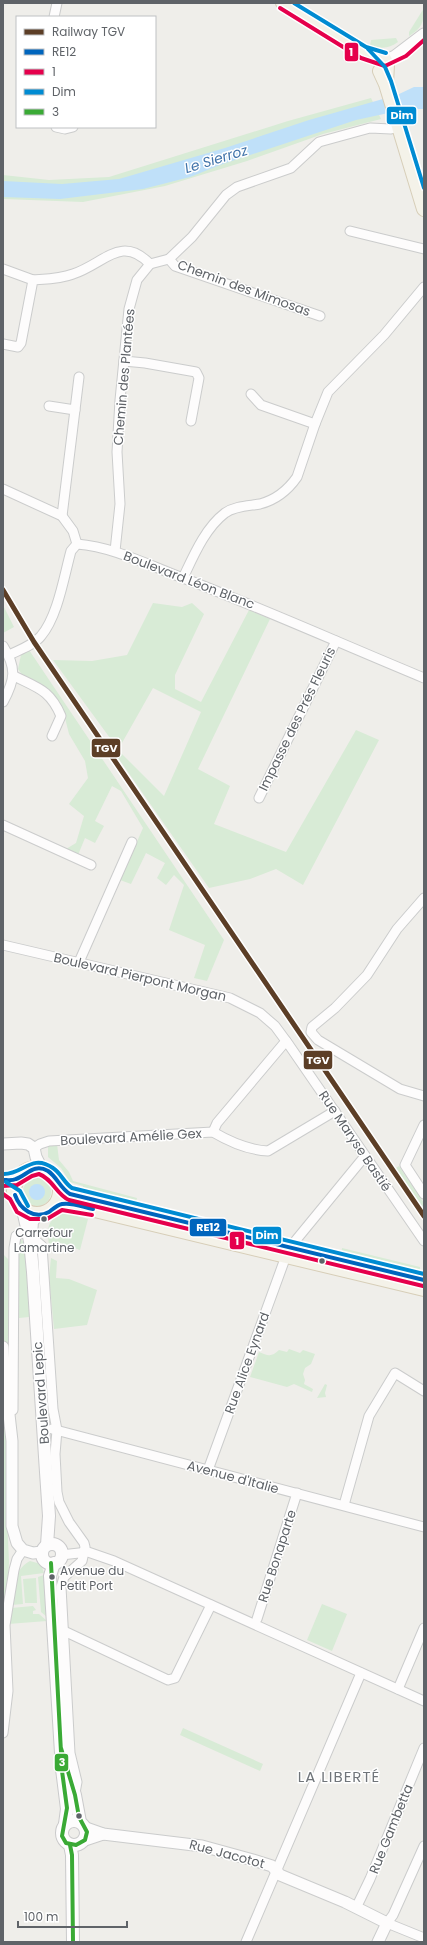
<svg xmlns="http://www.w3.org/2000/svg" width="427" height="1945" viewBox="0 0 427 1945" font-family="Poppins,sans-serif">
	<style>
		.green { fill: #d8ebd6; fill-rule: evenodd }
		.water { fill: #bfe0f9 }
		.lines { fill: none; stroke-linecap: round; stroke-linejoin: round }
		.minor-casing { stroke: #cbcccc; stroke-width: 11 }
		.tertiary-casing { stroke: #cbcccc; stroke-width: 13 }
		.secondary-casing { stroke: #cacacb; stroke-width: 14 }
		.primary-casing { stroke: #d7ceb8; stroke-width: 16 }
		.minor { stroke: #fdfcfc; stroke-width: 9 }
		.tertiary { stroke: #fdfcfc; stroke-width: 11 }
		.secondary { stroke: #fdfcfc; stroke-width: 12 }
		.primary { stroke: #f4f2e9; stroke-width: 14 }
		.bus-1-casing { stroke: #fff; stroke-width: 7 }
		.bus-2-casing { stroke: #fff; stroke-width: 7 }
		.bus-3-casing { stroke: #fff; stroke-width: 7 }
		.bus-4-casing { stroke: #fff; stroke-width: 7 }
		.bus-1 { stroke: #0065bd; stroke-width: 4 }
		.bus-2 { stroke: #e5004c; stroke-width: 4 }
		.bus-3 { stroke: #008bd2; stroke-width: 4 }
		.bus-4 { stroke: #3aaa35; stroke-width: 4 }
		.rail-1-casing { stroke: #fff; stroke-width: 8 }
		.rail-1 { stroke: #5c3e26; stroke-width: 5 }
		.bus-dot { fill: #5f6368; stroke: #fff; stroke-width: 1.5 }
		.labels { text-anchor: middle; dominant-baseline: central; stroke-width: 3; stroke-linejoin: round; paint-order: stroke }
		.bus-label { font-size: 12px; fill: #5f6368; stroke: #fff }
		.street-label { font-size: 13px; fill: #5f6368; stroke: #fff }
		.water-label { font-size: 14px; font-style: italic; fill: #4174aa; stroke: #fff }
		.quarter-label { font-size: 15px; letter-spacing: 1px; fill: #70757a; stroke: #fff }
		.line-badge { stroke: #fff; stroke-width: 1.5 }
		.badge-label { font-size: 11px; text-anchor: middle; font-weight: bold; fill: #fff }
	</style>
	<rect width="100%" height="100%" fill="#efeeea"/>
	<g class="green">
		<path d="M424,8C424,22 422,28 409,36V32Z"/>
		<path d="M396,38L398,42C389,49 380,49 370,45L371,40Z"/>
		<polygon points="371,98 381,119 323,134 247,161 165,186 83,202 3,199 3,175 49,180 109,177 288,121"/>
		<path d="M153,603L182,607L192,603L204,614L175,675V689L201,702L249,610L270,619L198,769L230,786L214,824L286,852L356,730L379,740L303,885L276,869L250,879L209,888L116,755L118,749L53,660L92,661L127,655ZM153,688L201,712L164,796L118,750Z"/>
		<polygon points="3,605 14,627 3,633"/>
		<polygon points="29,650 224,940 207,981 194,978 205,945 169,930 184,885 174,875 166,885 157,878 165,863 146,853 131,884 120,880 143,828 121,791 112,786 95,821 104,826 95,843 85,838 78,855 66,849 76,843 84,816 69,804 88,778 85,761 69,734 64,714 23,676 18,669 21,655"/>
		<polygon points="48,1144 57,1144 59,1160 69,1172 73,1181 137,1198 135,1205 83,1191 83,1186 70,1182 61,1168 48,1157"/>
		<polygon points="399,1166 424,1203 424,1209 396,1168"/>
		<circle cx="37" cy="1192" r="14"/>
		<path d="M63,1212L88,1219L80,1250L60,1243L49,1246C48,1228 45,1222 63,1212Z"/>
		<path d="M21,1239C29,1244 29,1304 29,1317L19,1318V1244Z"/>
		<polygon points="342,1248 420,1267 420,1275 341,1256"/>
		<polygon points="3,1254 8,1259 12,1295 7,1516 9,1562 3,1663"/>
		<polygon points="51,1258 57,1261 56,1278 69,1279 97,1290 87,1325 54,1329 49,1277"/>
		<path d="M289,1349L300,1353L303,1350L315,1354L311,1364L305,1368L303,1374L305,1380L304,1384L313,1389L312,1392L294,1384L287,1387L250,1377L259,1352C268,1356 272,1357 279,1350L287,1352Z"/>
		<polygon points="325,1384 327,1385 325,1393 326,1397 317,1398"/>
		<path d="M30,1561L41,1564L44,1573L21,1576L23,1604L11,1605C14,1588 13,1570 30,1561Z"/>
		<polygon points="44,1575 47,1617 41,1612 38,1577"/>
		<polygon points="36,1578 37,1603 25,1603 23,1579"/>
		<polygon points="322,1604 347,1614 332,1651 307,1640"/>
		<polygon points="33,1606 36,1610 33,1611 33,1614 39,1614 47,1621 8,1624 11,1608"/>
		<polygon points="183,1728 263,1764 260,1771 180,1735"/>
	</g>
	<g class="water">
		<polygon points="414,87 424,87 424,109 407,109 356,120 220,165 190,177 143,189 60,199 3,197 3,181 62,184 119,179 225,148 309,120 397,95"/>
		<circle cx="37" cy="1192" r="8"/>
	</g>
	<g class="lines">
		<defs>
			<g id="minor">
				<polyline points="54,17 57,3"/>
				<polyline points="56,127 65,129 73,127"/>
				<polyline points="350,231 424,249"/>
				<polyline points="169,259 175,266 320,316"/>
				<polyline points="3,269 33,280"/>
				<path d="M3,344L18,347L21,343L33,280C47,279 60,279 73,274C104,264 121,234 150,264"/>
				<polyline points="124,361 145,363 196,372 199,378 191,421"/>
				<polyline points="251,394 261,405 315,424"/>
				<polyline points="49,406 75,410"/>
				<polyline points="3,489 62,516 73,531 77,544"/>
				<polyline points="62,516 79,377"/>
				<polyline points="115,551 120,504 117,452 120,400 129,309 137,280 150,264 169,259 192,237 226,195 237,187 291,168 319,142 370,128 391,129 399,127"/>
				<path d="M183,578C193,557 205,528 225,513C235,506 248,506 260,504C275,500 288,490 297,477L315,424L328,392L384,335L424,287"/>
				<path d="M3,646C17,668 15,680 3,702"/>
				<path d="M9,655C19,650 34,645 41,636C58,616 64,576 71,551L77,544C114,547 148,565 183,578C264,609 344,645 424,678"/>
				<path d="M14,676C38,688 50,690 61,716L52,736"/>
				<polyline points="259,798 336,641"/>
				<polyline points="3,825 91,865"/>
				<polyline points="424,898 397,929 367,975 335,1008 312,1027 311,1032 318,1040 400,1089 424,1096"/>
				<polyline points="3,945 230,998 260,1013 275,1026 289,1045 424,1241"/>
				<polyline points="79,962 132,842"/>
				<polyline points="424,1125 405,1165 424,1194"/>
				<polyline points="213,1132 217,1123 286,1041"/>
				<path d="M34,1148L40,1144L49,1141L213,1132C230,1142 248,1150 268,1151L335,1111"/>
				<polyline points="30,1236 42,1246 53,1409 57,1430 55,1454 57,1492 59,1502 69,1522 84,1543 85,1547 82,1561 64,1577 61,1587 70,1753 77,1782 75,1793"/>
				<polyline points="293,1248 296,1240 365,1156"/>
				<polyline points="13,1410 14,1248 16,1236 28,1229"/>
				<polyline points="52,1429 424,1527"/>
				<polyline points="208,1470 286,1256"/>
				<polyline points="344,1505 369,1416 395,1373 424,1391"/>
				<polyline points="61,1555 88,1552 114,1561 424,1701"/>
				<polyline points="257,1619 297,1493"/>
				<polyline points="64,1631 168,1680 175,1678 211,1605"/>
				<polyline points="398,1689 424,1628"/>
				<polyline points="3,1733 8,1691 5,1625 14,1570 17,1559 23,1550"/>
				<polyline points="424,1846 393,1915 387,1923 424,1938"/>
				<polyline points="356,1908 370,1879 424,1748"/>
				<polyline points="246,1942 361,1673"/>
			</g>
			<g id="tertiary">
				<polyline points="386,60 395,56 424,34"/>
				<polyline points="3,1144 21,1143 28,1144 34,1148 36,1157 42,1169"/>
				<polyline points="3,1347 4,1370 12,1441 12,1526 17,1543 23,1550 33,1553 42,1552"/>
				<polyline points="86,1828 103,1834 202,1846 253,1860 272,1866 280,1875 345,1902 387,1923 378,1942"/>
				<polyline points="85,1840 103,1834"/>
			</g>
			<g id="secondary">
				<polyline points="23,1210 30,1241 33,1272 46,1472 49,1516 47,1545"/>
				<polyline points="31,1234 32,1222 37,1214"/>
				<circle cx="52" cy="1554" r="10"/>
				<polyline points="54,1563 50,1576 62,1769 67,1809 65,1824"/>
				<polyline points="67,1771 75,1795 80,1822"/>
				<circle cx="74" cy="1833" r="12"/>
				<polyline points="70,1845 72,1855 73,1942"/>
			</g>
			<g id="primary">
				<polyline points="283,3 364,53 384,59 387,65 386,83"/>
				<polyline points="380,71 386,84 424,209"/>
				<circle cx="37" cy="1191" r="23"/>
				<polyline points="3,1180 18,1178"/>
				<polyline points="60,1188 70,1194 89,1199"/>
				<polyline points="53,1208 61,1204 74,1205 424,1289"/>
			</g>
		</defs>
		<use href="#minor" class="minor-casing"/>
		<use href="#tertiary" class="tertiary-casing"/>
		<use href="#secondary" class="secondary-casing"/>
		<use href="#primary" class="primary-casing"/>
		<use href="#minor" class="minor"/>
		<use href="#tertiary" class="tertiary"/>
		<use href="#secondary" class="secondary"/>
		<use href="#primary" class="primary"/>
		<defs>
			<g id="bus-1">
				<path d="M3,1180C7,1180 12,1181 16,1179C27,1175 34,1163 48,1171C57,1177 60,1188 70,1194L424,1280"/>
				<path d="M15,1195C20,1209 34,1220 49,1212C53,1209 57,1205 62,1204C72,1202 83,1207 93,1209"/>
			</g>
			<g id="bus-2">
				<polyline points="280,8 361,58 385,66 406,56 424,40"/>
				<path d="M3,1186L17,1185L32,1176L39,1174C53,1179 56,1194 69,1200L423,1286"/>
				<polyline points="3,1194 10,1199 17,1212 30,1219 47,1219 62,1210 92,1215"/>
			</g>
			<g id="bus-3">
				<polyline points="294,3 366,47 386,53"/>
				<polyline points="368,49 385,67 391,81 424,188"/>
				<path d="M3,1174C23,1175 31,1153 53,1168C61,1173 64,1183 72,1188L424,1274"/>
				<polyline points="6,1182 20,1191 28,1206"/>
			</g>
			<g id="bus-4">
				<polyline points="51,1563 62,1771 67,1808 62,1836 66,1843 76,1845 85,1840 87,1832 79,1817 75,1795 61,1748"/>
				<polyline points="70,1845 72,1855 73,1942"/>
			</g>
		</defs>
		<use href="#bus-1" class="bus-1-casing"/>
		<use href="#bus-2" class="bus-2-casing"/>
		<use href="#bus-3" class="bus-3-casing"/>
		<use href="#bus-4" class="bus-4-casing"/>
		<use href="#bus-1" class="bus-1"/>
		<use href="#bus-2" class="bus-2"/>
		<use href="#bus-3" class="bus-3"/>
		<use href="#bus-4" class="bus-4"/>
		<defs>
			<polyline id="rail-1" points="3,590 34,642 424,1216"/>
		</defs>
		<use href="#rail-1" class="rail-1-casing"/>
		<use href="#rail-1" class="rail-1"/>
	</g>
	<g class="bus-dot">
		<circle cx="44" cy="1219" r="3.5"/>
		<circle cx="322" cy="1261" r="3.5"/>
		<circle cx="52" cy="1577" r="3.5"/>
		<circle cx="79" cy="1816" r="3.5"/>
	</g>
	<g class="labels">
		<g class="bus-label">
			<text x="44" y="1232">Carrefour<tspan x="44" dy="15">Lamartine</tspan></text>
			<text x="60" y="1570" text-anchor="start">Avenue du<tspan x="60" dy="15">Petit Port</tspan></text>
		</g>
		<g class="street-label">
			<text transform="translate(244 288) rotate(20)">Chemin des Mimosas</text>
			<text transform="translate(124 377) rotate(-85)">Chemin des Plantées</text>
			<text transform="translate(189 580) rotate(21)">Boulevard Léon Blanc</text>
			<text transform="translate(297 719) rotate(-64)">Impasse des Prés Fleuris</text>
			<text transform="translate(140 977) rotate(13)">Boulevard Pierpont Morgan</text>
			<text transform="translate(131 1137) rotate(-3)">Boulevard Amélie Gex</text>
			<text transform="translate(355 1141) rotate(56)">Rue Maryse Bastié</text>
			<text transform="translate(247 1363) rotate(-70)">Rue Alice Eynard</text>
			<text transform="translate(41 1393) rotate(-94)">Boulevard Lepic</text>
			<text transform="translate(233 1477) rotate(15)">Avenue d'Italie</text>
			<text transform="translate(277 1556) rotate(-72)">Rue Bonaparte</text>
			<text transform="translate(391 1829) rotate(-68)">Rue Gambetta</text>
			<text transform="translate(227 1854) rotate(15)">Rue Jacotot</text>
		</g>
		<g class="water-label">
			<text transform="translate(216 159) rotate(-17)">Le Sierroz</text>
		</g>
		<g class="quarter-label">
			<text x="339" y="1776">LA LIBERTÉ</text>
		</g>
	</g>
	<g class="line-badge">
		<rect x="344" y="42" width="15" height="20" rx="4" fill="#e5004c"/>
		<rect x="386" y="106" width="31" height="19" rx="4" fill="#008bd2"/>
		<rect x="91" y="738" width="30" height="20" rx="4" fill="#5c3e26"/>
		<rect x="303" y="1050" width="30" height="20" rx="4" fill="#5c3e26"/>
		<rect x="189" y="1218" width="38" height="19" rx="4" fill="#0065bd"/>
		<rect x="252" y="1226" width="30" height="19" rx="4" fill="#008bd2"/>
		<rect x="229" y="1231" width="16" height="19" rx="4" fill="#e5004c"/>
		<rect x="54" y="1753" width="15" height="19" rx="4" fill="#3aaa35"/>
	</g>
	<g class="badge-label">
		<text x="351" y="56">1</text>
		<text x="402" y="119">Dim</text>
		<text x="106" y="752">TGV</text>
		<text x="318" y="1064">TGV</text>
		<text x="208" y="1231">RE12</text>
		<text x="267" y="1239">Dim</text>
		<text x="237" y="1245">1</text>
		<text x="62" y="1766">3</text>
	</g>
	<rect width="427" height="1945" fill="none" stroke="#5f6368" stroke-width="8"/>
	<rect x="16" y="16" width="140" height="112" fill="#ffffff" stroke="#bfc1c3"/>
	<rect x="24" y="29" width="20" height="6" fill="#5c3e26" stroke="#bfc1c3"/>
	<text x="52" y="36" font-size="12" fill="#5f6368">Railway TGV</text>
	<rect x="24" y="49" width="20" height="6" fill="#0065bd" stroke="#bfc1c3"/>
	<text x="52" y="56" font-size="12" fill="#5f6368">RE12</text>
	<rect x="24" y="69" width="20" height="6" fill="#e5004c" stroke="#bfc1c3"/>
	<text x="52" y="76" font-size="12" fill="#5f6368">1</text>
	<rect x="24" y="89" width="20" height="6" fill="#008bd2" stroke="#bfc1c3"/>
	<text x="52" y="96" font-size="12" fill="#5f6368">Dim</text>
	<rect x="24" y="109" width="20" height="6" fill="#3aaa35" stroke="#bfc1c3"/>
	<text x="52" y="116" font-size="12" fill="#5f6368">3</text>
	<path d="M18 1921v6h109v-6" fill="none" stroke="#5f6368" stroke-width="2"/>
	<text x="24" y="1921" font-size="12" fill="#5f6368" stroke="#ffffff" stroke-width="3" paint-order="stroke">100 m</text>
</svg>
